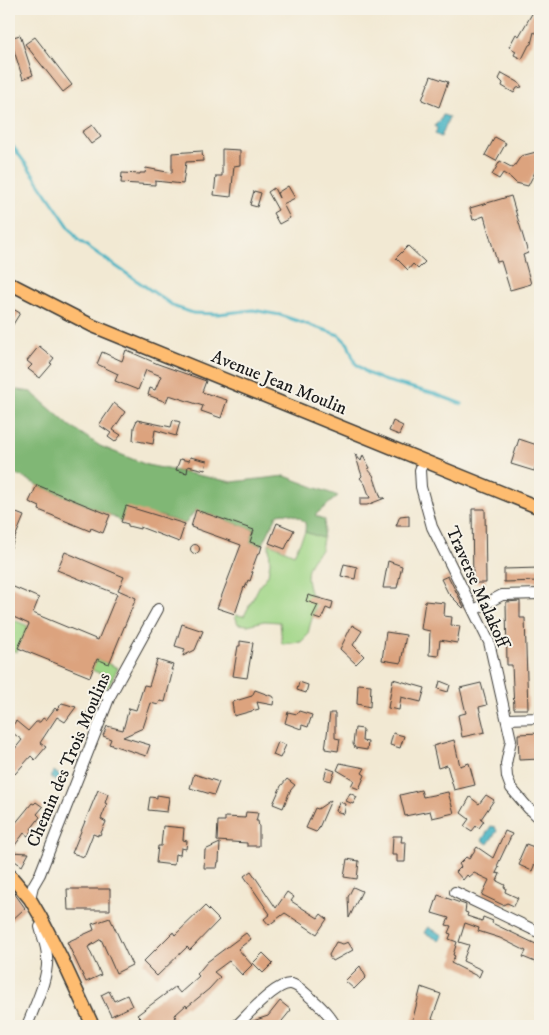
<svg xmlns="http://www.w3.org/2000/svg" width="549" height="1035" viewBox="0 0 549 1035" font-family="'IM FELL DW Pica',serif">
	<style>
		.green { fill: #a0d687; stroke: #5e7952 }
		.forest { fill: #80b774; stroke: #4e6a48 }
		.water { fill: #46b3c3; stroke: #316870 }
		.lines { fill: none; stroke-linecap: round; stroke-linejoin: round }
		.stream { stroke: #46b3c3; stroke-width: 3 }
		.building { fill: #dca37e }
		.minor-casing { stroke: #3c3b37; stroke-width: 12 }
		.major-casing { stroke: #3c3b37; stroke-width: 15 }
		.minor { stroke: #fff; stroke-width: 10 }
		.major { stroke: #febc70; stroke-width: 12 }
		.labels { text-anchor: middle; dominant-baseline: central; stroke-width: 4; stroke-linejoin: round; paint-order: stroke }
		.street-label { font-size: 18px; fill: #1c1c1c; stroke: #f7f3e8 }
	</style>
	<rect width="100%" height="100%" fill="#f7f3e8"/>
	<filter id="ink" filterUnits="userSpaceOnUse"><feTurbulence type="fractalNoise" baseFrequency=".02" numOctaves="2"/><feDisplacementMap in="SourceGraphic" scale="10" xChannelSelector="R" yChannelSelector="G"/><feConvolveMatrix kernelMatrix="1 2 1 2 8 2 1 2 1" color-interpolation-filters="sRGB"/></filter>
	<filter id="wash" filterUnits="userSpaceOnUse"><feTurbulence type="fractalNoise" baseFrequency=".0096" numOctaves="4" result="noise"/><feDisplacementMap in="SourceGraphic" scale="20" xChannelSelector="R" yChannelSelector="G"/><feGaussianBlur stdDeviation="1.12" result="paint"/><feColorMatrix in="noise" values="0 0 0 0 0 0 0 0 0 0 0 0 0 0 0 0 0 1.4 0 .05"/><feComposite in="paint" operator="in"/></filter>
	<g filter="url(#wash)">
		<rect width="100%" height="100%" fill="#f2e9d3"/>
		<g class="green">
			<path d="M305,532L323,538L321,550C306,564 304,575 311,595L315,596C318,608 309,623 308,635L301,642L282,644L280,622L264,621L248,625L238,624L235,615L244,616L260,585L268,575L270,562L269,543L294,554Z"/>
			<polygon points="9,618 28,626 17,652 9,649"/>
			<polygon points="97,659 118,668 108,687 103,690 100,689 108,677 92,670"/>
		</g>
		<path class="forest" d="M19,390L31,392L70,426L100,446L147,465L232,482L285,476L338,496L315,515L325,520L323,538L305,532C305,529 306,526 305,523C301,516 284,510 277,515L262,546L250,542L254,530L196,510L185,524L160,516L121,522L110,515L37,485L23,477L9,473V391Z"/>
		<g class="water">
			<polygon points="443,115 449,117 441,137 435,134 437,129 435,125 440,121"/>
			<polygon points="54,771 65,780 61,785 50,777"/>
			<polygon points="491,826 495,827 497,831 488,844 482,840"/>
			<polygon points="428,927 443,935 440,941 425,933"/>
		</g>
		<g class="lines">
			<polyline class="stream" points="9,141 33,174 78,240 175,307 193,313 218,314 253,310 280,315 339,335 348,344 355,363 367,373 383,380 435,394 462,404"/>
		</g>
		<g id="blocks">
			<g class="building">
				<polygon points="533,12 540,16 540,35 534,32 531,44 529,45 522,59 514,55 516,51 509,47 516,34 519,36"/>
				<polygon points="20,35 33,75 23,79 10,38"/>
				<polygon points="35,37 72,85 63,92 25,44"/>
				<polygon points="502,73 518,82 522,87 517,88 514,93 502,86 503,83 499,79"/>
				<polygon points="431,76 448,82 439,107 422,100"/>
				<polygon points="92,125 101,137 91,144 82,132"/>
				<polygon points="495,137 506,143 496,161 485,155"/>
				<polygon points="222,149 240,150 240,165 234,166 231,197 214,195 216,176 222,176"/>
				<polygon points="202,151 203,161 186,162 183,184 155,181 155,185 121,183 122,173 140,174 140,173 145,173 146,168 172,173 172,153"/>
				<polygon points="540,151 540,162 528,186 516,183 511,178 503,173 499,179 492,175 500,161 513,168 521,156"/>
				<polygon points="288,186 295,198 283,204 290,218 279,224 273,213 278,210 268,192 274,188 279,198 277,193"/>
				<polygon points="254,191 261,193 257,207 250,205"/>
				<polygon points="511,196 528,253 523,255 531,284 510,290 501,261 497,262 484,216 473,220 470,208"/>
				<polygon points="408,246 425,262 418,269 413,264 408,270 396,258"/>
				<polygon points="9,309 11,311 13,309 20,313 9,331"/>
				<polygon points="39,346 54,358 50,363 52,364 40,378 28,369 32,365 27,361"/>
				<polygon points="126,350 158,364 206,381 202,392 227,400 221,418 201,411 203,406 169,395 166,402 148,395 150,388 155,390 161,376 146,370 138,390 115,381 118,374 97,364 102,352 122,361"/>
				<polygon points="114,403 125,412 113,430 121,435 115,442 108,437 111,433 99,425"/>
				<polygon points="137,420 171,427 173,420 180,422 176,436 155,430 153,444 133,440 134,427"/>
				<polygon points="393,421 403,426 399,435 389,431"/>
				<polygon points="519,439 540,446 540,454 534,471 511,464"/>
				<polygon points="355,454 361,461 363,455 370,468 368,469 373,475 381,498 385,498 367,505 360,505 360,498 370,498 365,484 360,478 362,476"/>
				<polygon points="190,457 207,461 205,470 188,466 187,473 176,470 180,459 189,461"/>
				<polygon points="37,485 110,515 103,533 91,528 90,531 39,510 40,507 29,502"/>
				<polygon points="126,506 185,524 179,542 140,527 140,529 128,526 128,524 121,522"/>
				<polygon points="472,509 485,509 486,583 473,583"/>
				<polygon points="9,510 24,516 9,552"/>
				<polygon points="196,510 254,530 250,542 262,546 260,553 258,553 251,572 253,572 250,581 248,580 245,588 244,587 235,614 217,608 241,545 191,527"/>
				<polygon points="409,515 409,526 396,526 400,516"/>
				<polygon points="277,523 294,530 285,549 269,543"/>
				<circle cx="195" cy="549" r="4.5"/>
				<polygon points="65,552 124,577 118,590 136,598 109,664 97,659 90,677 18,648 29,624 9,615 9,585 39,598 33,613 98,640 117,594 57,570"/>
				<polygon points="388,561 402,566 397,588 383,588"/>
				<polygon points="344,564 357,567 355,579 341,576"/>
				<polygon points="540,568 540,581 504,582 504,569"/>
				<polygon points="448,576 464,607 463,608 448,593 441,579"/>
				<polygon points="308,595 333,602 331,610 326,608 321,620 312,617 318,605 306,601"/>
				<polygon points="425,601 445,603 444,616 452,617 451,625 460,626 457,643 440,640 438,656 429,655 430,631 421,629"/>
				<polygon points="520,601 520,618 525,618 528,709 514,709 512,665 507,665 506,602"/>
				<polygon points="182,624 203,631 195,650 183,656 185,649 175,646"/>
				<polygon points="352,625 362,631 353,645 364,656 356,664 340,649"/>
				<polygon points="386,632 406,635 401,663 382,660"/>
				<polygon points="240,641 253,643 247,678 233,676 238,646 240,646"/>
				<polygon points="157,660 173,665 171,670 173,670 165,702 160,701 158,705 151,703 143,728 123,737 150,745 146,756 109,744 111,739 103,736 107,726 123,730 129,708 136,710 144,685 149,686"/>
				<polygon points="393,679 425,688 421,702 401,697 399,710 388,708"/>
				<polygon points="440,681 450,685 448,692 438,689"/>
				<polygon points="299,682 308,685 306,693 297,690"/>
				<polygon points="481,683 487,705 479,707 485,732 462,737 458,715 466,713 460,688"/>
				<polygon points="358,684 371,685 370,707 357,704"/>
				<polygon points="255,690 274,697 273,705 257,702 259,709 234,716 232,702 252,696"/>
				<polygon points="62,703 76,707 65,722 57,717 40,743 46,747 35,760 31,756 15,774 9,769 9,756 22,740 9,730 16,721 28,731 36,722 40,722 43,718 46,720 55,708 57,710"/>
				<polygon points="89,708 97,710 93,721 86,715"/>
				<polygon points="299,711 312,715 308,727 302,725 301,729 285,723 288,712 297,714"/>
				<polygon points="330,713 335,713 335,738 340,739 338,751 325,749"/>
				<polygon points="355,728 363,729 362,741 368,742 367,750 355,748 353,744"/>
				<polygon points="393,733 404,736 400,748 390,745"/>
				<polygon points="540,733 540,759 519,760 518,734"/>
				<polygon points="454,740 460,766 469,763 475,785 454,790 447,765 438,768 433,746"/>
				<polygon points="278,742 286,745 280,758 273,755"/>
				<polygon points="340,763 365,768 362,773 365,775 359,789 351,786 354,780 337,770"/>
				<polygon points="327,768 335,771 331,781 324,779"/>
				<polygon points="194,774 219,782 214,795 190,788"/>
				<polygon points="287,779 295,785 290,791 283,808 273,804 281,786"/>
				<polygon points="98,790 108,794 105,803 107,804 101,819 106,822 100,835 98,834 98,836 93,834 84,857 72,853"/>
				<polygon points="421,790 423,797 448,792 454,813 432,818 430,811 405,816 400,795"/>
				<polygon points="350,793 357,797 353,804 346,801"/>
				<polygon points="157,795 169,797 167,812 148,810 150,797 157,798"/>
				<polygon points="486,795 494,800 481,819 484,821 479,828 476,826 472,831 464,826 469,819 461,813 470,797 479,804"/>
				<polygon points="331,800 318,830 316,832 306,828 315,808 318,809"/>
				<polygon points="36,802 43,807 37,814 40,817 31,829 33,830 28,836 24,833 10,852 29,853 22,866 9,857 9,820 14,825 32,803 34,804"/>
				<polygon points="339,802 346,804 344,814 336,811"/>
				<polygon points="246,812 258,813 256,821 258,821 259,827 259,846 247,846 247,843 217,841 218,821 225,821 225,817 245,818"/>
				<polygon points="163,826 184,828 183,840 187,841 186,849 181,848 180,855 175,854 174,865 156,863 158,846 161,846"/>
				<polygon points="505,831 512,834 497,866 499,867 496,873 500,874 497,881 505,885 504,887 506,888 505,892 518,898 514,906 507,903 503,905 482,895 489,880 474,873 469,877 467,875 463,880 456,872 461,867 459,864 466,857 469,859 477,847 493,858"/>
				<polygon points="393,836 402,836 401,842 406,842 405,862 397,862 397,855 392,855"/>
				<polygon points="540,838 540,851 532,871 519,865 521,861 519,860 526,844 534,847"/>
				<polygon points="220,843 219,862 218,862 217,868 204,868 205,850"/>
				<polygon points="347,859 359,861 357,879 344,877"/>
				<polygon points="251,871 276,908 287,892 294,897 291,901 318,918 321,914 327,919 317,934 285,913 269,925 264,919 270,914 244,876"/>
				<polygon points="9,886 25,908 9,923"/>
				<polygon points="353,887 362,891 349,918 348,897"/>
				<polygon points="67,889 110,889 110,910 68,910"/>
				<polygon points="438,895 466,905 465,912 468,913 467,916 482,921 483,917 493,921 492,923 540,946 540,964 523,957 526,951 500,938 478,931 479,928 465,923 459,942 469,945 463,961 482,970 479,977 451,963 455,956 453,955 457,942 449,939 451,934 448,933 451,926 446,925 449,918 432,913"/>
				<polygon points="205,906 219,920 190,950 187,947 157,976 143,962 173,932 175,935"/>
				<polygon points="110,918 132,965 116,973 101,939 88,947 101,975 86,982 67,942 94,930 92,924"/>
				<polygon points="246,933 251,939 238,949 252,965 242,975 229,961 214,972 220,977 209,989 187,1007 186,1005 175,1015 176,1018 169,1021 163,1026 148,1026 137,1015 175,987 180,993 199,976 197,974 207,962"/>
				<polygon points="336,942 343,944 348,942 353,950 333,961 331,960 329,955"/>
				<polygon points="263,953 273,963 263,973 253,963"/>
				<polygon points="360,966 366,977 354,989 345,981"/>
				<polygon points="421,987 441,994 432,1019 448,1024 448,1026 411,1026"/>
				<polygon points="109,991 114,1001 127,995 132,1006 111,1016 101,995"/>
				<polygon points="280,1001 291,1010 278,1026 246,1026 250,1022 268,1016"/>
			</g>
		</g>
	</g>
	<g filter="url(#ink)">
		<use href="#blocks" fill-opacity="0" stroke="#3c3b37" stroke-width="1"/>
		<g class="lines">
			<defs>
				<g id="minor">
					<polyline points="424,460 420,470 421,487 432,527 489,642 511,740 506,764 507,777 511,788 529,809"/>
					<polyline points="474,610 502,595 540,594"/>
					<polyline points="99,693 110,696"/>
					<polyline points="507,719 540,718"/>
					<polyline points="531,810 540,819"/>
					<polyline points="455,892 540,933"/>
					<polyline points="30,899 33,886 40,874 110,696 158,609"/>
					<path d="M27,1026C34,1007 49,978 47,957C47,946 42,936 40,927"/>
					<path d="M236,1026C247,1016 276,982 291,984C298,985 305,993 310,997C321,1006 329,1014 336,1026"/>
				</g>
				<g id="major">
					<polyline points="9,283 93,326 540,508"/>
					<polyline points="9,874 30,899 40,916 61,957 93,1026"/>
				</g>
			</defs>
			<use href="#minor" class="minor-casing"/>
			<use href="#major" class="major-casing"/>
			<use href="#minor" class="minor"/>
			<use href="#major" class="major"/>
		</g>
	</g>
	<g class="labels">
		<g class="street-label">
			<text transform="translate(279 383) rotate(22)">Avenue Jean Moulin</text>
			<text transform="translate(477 587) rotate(66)">Traverse Malakoff</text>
			<text transform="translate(69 760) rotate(-67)">Chemin des Trois Moulins</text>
		</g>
	</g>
	<rect width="549" height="1035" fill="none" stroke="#f7f3e8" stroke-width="30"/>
</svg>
